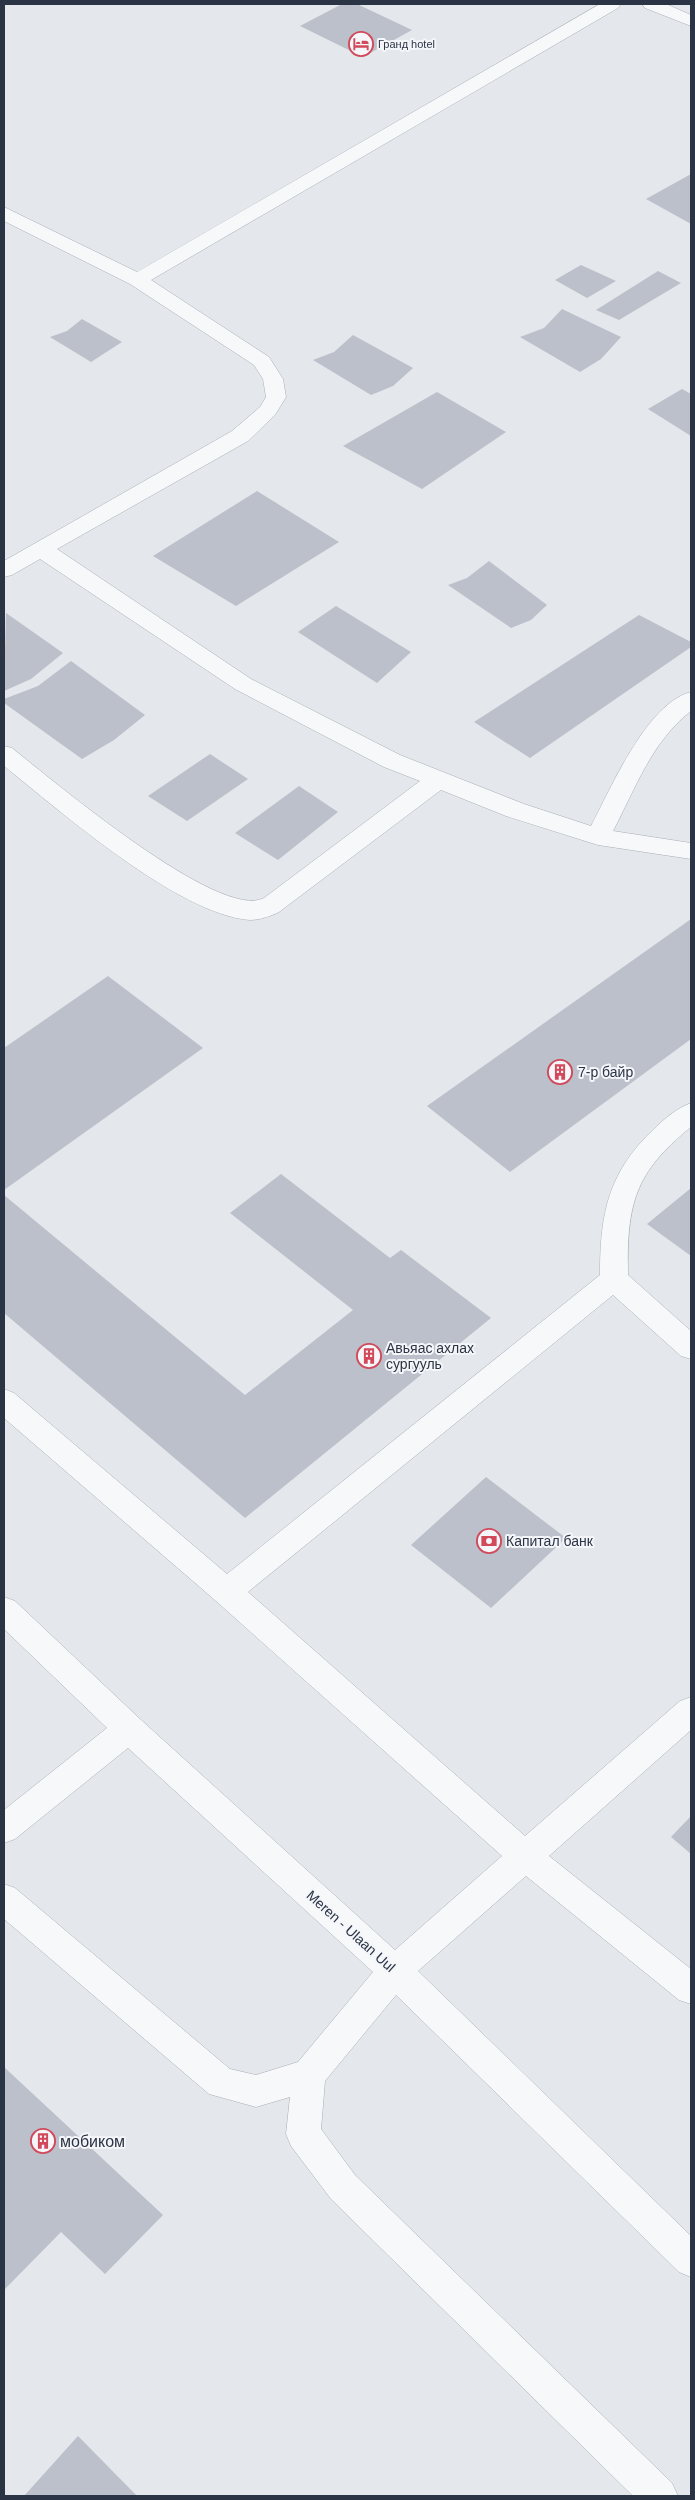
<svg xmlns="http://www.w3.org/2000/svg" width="695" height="2500" viewBox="0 0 695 2500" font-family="Helvetica,sans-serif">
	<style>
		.building { fill: #bbc0ca }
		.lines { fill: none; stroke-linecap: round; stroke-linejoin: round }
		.minor-casing { stroke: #a9aeb7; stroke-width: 1 }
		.minor { fill: #f7f8fa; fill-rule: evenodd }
		.labels { text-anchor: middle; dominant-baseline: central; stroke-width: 4; stroke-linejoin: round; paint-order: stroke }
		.far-poi-label { font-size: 11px; fill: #2b3445; stroke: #f4f6f9; text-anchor: start }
		.poi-label { font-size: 14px; fill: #2b3445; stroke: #f4f6f9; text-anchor: start }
		.street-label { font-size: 14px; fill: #2b3445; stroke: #f4f6f9 }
		.near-poi-label { font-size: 16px; fill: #2b3445; stroke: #f4f6f9; text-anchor: start }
	</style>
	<rect width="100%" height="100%" fill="#e4e7ec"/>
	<g class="building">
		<polygon points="342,4 357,4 412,30 363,57 300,26"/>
		<polygon points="691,174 691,224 646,199"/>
		<polygon points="581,265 616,281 587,298 555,280"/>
		<polygon points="658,271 681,283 619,320 596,310"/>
		<polygon points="562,309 621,337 601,359 580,372 520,337 544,328"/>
		<polygon points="82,319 122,342 91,362 50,337 67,331"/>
		<polygon points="353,335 413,368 393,386 371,395 313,360 334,352"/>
		<polygon points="682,389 691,394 691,436 648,409"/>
		<polygon points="437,392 506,432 422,489 343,446"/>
		<polygon points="257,491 339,542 236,606 153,556"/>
		<polygon points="489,561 547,605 531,620 511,628 448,585 467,578"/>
		<polygon points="336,606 411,652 377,683 298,632"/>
		<polygon points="6,613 63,653 31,679 4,691"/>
		<polygon points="639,615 691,642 691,647 530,758 474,722"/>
		<polygon points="71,661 145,715 114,740 82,759 4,703 4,699 38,686"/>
		<polygon points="210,754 248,779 187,821 148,796"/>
		<polygon points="299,786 338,812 278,860 235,833"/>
		<polygon points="691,919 691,1039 510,1172 427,1106"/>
		<polygon points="108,976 203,1048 4,1190 4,1048"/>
		<polygon points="281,1174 390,1258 401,1250 491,1318 245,1518 4,1313 4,1195 245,1395 353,1310 230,1213"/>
		<polygon points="691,1188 691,1256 647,1224"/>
		<polygon points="486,1477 566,1538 491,1608 411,1545"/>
		<polygon points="691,1816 691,1854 671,1837"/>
		<polygon points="4,2067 163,2215 105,2274 61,2232 4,2290"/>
		<polygon points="78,2436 137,2496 24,2496"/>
	</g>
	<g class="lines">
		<defs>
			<g id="minor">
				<path d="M600,4H621L618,8L151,280L269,357L283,379L286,397L275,415L248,441L57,549L251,679L400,755L524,804L591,826C611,788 647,703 691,692V711C652,741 635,789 613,831L691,843V859L598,845L506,816L441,790L279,912C271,916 260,920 250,920C179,915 60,811 4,766V746L12,748C51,779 220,922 264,898L420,781L384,767L235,689L40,559L12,575L4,577V561L232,431L260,407L266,397L263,379L254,365L130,284L4,221V207L137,272Z"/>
				<polygon points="642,4 666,4 691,15 691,26 645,8"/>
				<path d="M691,1103V1127C634,1173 627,1204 628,1275L691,1331V1359L681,1356L613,1295L248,1592L525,1836L680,1701L691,1697V1730L549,1856L691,1969V2004L679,2000L526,1876L418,1971L691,2236V2277L679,2272L396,1995L325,2081L321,2129L355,2175L672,2483L678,2496H633L331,2199L291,2146L286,2134L290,2097L256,2107L209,2094L4,1919V1884L15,1888L230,2069L256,2075L298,2062L373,1972L128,1748L15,1839L4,1843V1810L107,1728L4,1629V1597L15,1601L140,1719L395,1950L502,1856L216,1601L4,1418V1389L14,1393L227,1574L600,1275C600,1214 608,1172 654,1129C664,1119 677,1108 691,1103Z"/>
			</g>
		</defs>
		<use href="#minor" class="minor-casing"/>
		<use href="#minor" class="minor"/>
	</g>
	<defs>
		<symbol id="hotel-ring" viewBox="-11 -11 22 22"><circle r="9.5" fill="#f4f6f9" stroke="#d1495b" stroke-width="1.5"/><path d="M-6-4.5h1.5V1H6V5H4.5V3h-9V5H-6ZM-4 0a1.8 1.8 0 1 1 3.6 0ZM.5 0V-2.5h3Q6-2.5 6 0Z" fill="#d1495b"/></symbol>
		<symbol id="building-ring" viewBox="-11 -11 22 22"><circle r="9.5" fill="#f4f6f9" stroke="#d1495b" stroke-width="1.5"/><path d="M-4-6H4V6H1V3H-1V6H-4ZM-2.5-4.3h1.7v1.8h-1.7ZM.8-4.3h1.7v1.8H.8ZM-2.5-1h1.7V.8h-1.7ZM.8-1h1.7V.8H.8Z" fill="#d1495b"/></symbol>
		<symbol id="bank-ring" viewBox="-11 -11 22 22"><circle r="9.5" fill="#f4f6f9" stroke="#d1495b" stroke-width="1.5"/><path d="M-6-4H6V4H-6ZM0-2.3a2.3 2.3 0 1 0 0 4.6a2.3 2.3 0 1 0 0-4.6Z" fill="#d1495b"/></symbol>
	</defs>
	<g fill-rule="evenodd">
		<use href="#hotel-ring" x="347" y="30" width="28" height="28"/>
		<use href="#building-ring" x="546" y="1058" width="28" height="28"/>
		<use href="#building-ring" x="355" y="1342" width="28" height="28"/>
		<use href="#bank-ring" x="475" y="1527" width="28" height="28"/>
		<use href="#building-ring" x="29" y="2127" width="28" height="28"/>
	</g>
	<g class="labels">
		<g class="far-poi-label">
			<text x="378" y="44">Гранд hotel</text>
		</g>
		<g class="poi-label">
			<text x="578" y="1072">7-р байр</text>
			<text x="386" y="1348">Авьяас ахлах<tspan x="386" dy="16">сургууль</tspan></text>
			<text x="506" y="1541">Капитал банк</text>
		</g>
		<g class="street-label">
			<text transform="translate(351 1931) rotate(42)">Meren - Ulaan Uul</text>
		</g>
		<g class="near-poi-label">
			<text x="60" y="2141">мобиком</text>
		</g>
	</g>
	<rect width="695" height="2500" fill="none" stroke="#2b3445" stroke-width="10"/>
</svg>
